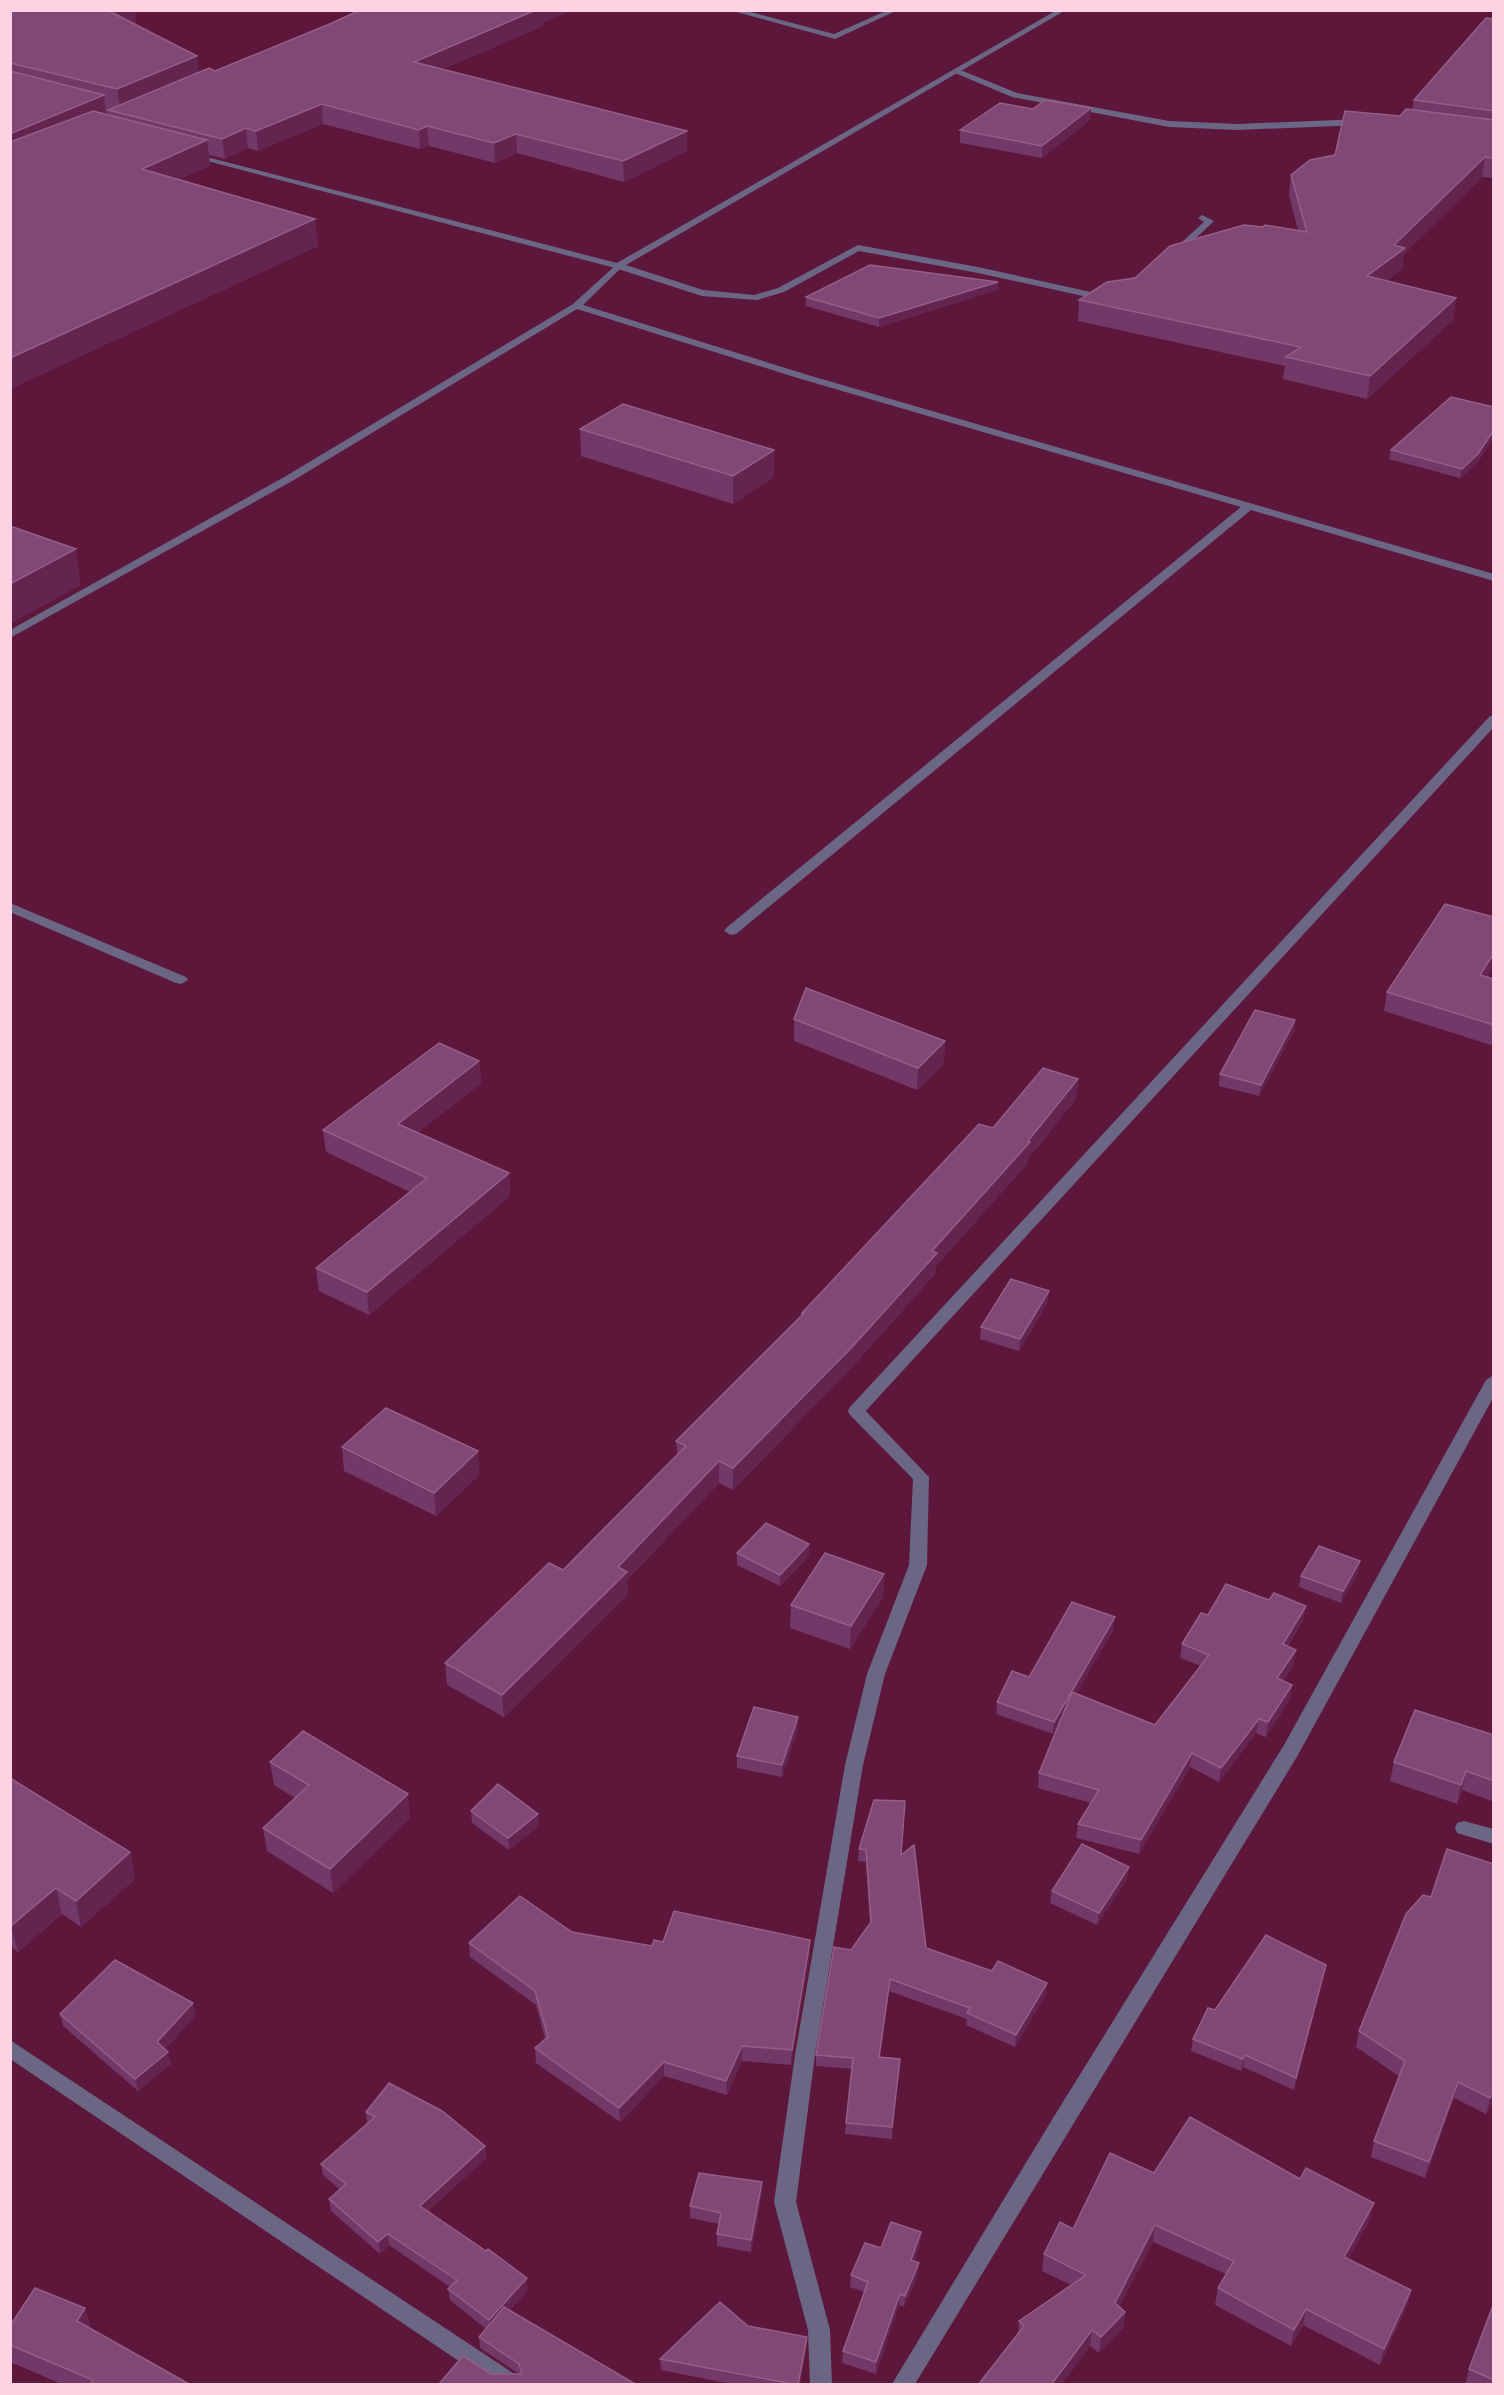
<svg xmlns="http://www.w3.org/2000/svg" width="1504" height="2395" viewBox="0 0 1504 2395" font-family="'Crimson Pro',serif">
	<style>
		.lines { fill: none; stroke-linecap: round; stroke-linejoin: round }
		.service { fill: #6c6685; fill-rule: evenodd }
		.minor { fill: #6c6685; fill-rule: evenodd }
		.wall { fill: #723867 }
		.shaded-wall { fill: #632450 }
		.building { fill: #814875; stroke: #945e86; stroke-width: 1.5 }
	</style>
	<rect width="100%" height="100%" fill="#5d173a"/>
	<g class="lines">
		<g class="service">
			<polygon points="729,10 743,10 834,34 888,10 898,10 835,39"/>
			<polygon points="958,69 1017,93 1169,121 1238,124 1361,119 1365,122 1361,125 1238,130 1169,127 1012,97 955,73 955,69"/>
			<polygon points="618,263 621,264 621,268 583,305 808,375 1494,574 1494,581 1251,510 736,934 731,935 724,931 726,928 1241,507 801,379 577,309 294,480 10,638 10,630 286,476 573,304"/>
			<polygon points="1490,716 1494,716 1494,727 862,1415 850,1415 848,1411 850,1407"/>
			<polygon points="10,903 186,977 188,980 181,984 176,983 10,912"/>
		</g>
		<g class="minor">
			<polygon points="1057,10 1066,10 626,265 703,290 754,295 778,288 858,245 978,267 1109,296 1109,300 1106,301 978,273 859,251 784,292 757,300 702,296 615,268 188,156 195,154 617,263"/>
			<polygon points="1202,215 1214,221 1177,256 1171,256 1171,252 1204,222 1198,218"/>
			<polygon points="1494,1375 1494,1396 1298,1755 915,2384 892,2384 1050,2123 1284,1745 1486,1380"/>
			<polygon points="856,1405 862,1407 929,1477 927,1565 885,1674 863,1765 815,2055 796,2202 830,2330 832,2384 810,2384 808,2330 774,2202 795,2055 845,1765 867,1674 909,1565 913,1479 850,1415 848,1411 850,1407"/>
			<polygon points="1464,1821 1494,1829 1494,1844 1457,1833 1455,1828 1457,1823"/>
			<polygon points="10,2040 519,2377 522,2384 493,2384 10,2059"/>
		</g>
	</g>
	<g class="wall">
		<polygon points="10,10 141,10 135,13 136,25 199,72 215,71 332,23 360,10 571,10 543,23 543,26 443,69 687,151 624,182 517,153 495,163 429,146 420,149 323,124 258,151 248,148 225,159 209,155 210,166 180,179 315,219 318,246 10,389"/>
		<polygon points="1494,19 1494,178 1482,177 1404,254 1402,269 1386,281 1456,298 1453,320 1367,399 1283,379 1285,366 1078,321 1079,300 1263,227 1298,231 1289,195 1291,175 1335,155 1400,116 1412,110 1414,100"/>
		<polygon points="1091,108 1090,120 1042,158 960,143 960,130 1033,109"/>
		<polygon points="998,282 997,290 879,327 806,306 806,297"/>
		<polygon points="1494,407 1494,437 1477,463 1460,478 1389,459 1391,450"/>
		<polygon points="580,429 774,450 774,477 733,504 581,456"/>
		<polygon points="1494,917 1494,966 1487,977 1494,979 1494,1046 1384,1011 1387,992"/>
		<polygon points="794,1019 945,1041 944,1063 917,1090 794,1041"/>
		<polygon points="1295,1020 1294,1031 1259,1096 1219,1086 1220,1074"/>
		<polygon points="479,1061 481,1083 417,1133 509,1173 510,1196 369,1315 319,1291 316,1268 410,1192 326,1152 323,1130"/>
		<polygon points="1078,1079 1076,1099 1028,1159 1028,1163 936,1266 935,1274 853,1366 733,1490 719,1483 627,1580 628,1594 504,1717 447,1685 445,1663 563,1570 677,1455 676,1441 802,1316 802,1313 993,1128"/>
		<polygon points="1048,1302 1019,1351 980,1339 981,1327"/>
		<polygon points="342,1447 478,1451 479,1475 436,1516 344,1471"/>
		<polygon points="737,1553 809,1556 780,1586 737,1565"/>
		<polygon points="1360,1561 1358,1572 1341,1603 1299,1587 1301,1576"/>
		<polygon points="884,1574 883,1597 850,1649 790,1628 791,1605"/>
		<polygon points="1269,1600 1303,1620 1288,1646 1294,1664 1283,1681 1292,1685 1290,1699 1266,1737 1256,1733 1219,1782 1190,1767 1139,1854 1076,1838 1078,1824 1091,1803 1038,1788 1039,1773 1061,1719 1053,1734 996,1714 997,1702 1029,1677 1114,1629 1076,1693 1155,1725 1201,1666 1180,1658 1182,1644 1208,1615"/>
		<polygon points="798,1729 782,1777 737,1768 737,1756"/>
		<polygon points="1494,1735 1494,1802 1462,1790 1457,1804 1390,1781 1394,1762"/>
		<polygon points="270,1762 410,1818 333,1893 267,1851 263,1828 295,1798 274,1785"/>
		<polygon points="10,1778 130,1852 135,1879 81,1927 62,1914 18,1952 10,1946"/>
		<polygon points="471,1811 539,1826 509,1850 472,1823"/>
		<polygon points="859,1849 901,1854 926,1948 1046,1995 1015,2047 966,2025 967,2019 889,1991 880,2057 899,2071 892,2139 845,2134 846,2123 852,2069 816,2066 816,2055 851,1950 870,1924 866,1862 858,1861"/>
		<polygon points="1494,1864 1494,2103 1493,2102 1486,2114 1454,2098 1425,2178 1371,2157 1374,2141 1399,2076 1356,2047 1359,2031 1431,1897"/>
		<polygon points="1127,1879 1097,1925 1050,1903 1052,1891"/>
		<polygon points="572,1932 652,1946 663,1942 810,1940 810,1954 791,2065 742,2061 727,2095 664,2076 620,2122 536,2063 535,2048 545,2039 536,2005 470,1957 469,1943"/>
		<polygon points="1323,1977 1294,2090 1243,2067 1241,2071 1191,2051 1193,2039 1215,2010"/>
		<polygon points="60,2014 196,2015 165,2049 171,2064 138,2091 63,2026"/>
		<polygon points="366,2112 485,2146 486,2158 428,2211 528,2290 510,2310 637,2385 491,2374 519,2374 480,2348 479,2337 486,2329 450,2300 448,2289 450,2287 389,2245 380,2254 331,2211 329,2199 340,2190 323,2175 321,2164 367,2123"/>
		<polygon points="1154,2173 1370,2219 1348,2259 1411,2290 1407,2306 1380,2365 1303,2325 1291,2346 1215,2305 1218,2288 1226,2274 1153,2242 1119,2307 1125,2312 1123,2328 1099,2353 1090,2346 1061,2385 978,2385 1018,2334 1019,2321 1071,2285 1042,2271 1044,2254 1073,2229"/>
		<polygon points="762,2193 751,2252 717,2246 717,2234 719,2224 690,2218 690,2206"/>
		<polygon points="921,2232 920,2244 914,2261 918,2274 904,2307 899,2305 876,2374 842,2363 843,2351 864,2292 850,2287 851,2275 881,2248"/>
		<polygon points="85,2308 90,2327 89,2328 191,2385 64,2385 10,2362 10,2326"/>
		<polygon points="1494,2309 1494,2385 1465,2385 1469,2369"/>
		<polygon points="806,2349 800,2385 736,2385 661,2370 660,2359"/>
	</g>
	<g class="shaded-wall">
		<polygon points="109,10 141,10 135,13 137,29 114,36"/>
		<polygon points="536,10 571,10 543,23 543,26 415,81 414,62"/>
		<polygon points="197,56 200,81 121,113 117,89"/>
		<polygon points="104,95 107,121 10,161 10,134"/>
		<polygon points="322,104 323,124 258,151 256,131"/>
		<polygon points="1091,108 1090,120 1042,158 1042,146"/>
		<polygon points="427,126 429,146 420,149 419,130"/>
		<polygon points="246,128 248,148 225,159 222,139"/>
		<polygon points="687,131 687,151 624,182 623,161"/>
		<polygon points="516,134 517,153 495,163 494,143"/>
		<polygon points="207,140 210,166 145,195 142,169"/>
		<polygon points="1485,157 1482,177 1404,254 1402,269 1364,298 1367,276 1394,245"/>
		<polygon points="315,219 318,246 10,389 10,358"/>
		<polygon points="998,282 997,290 879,327 879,318"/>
		<polygon points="1456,298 1453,320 1367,399 1370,376"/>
		<polygon points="1494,430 1494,437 1477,463 1460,478 1462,469"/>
		<polygon points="774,450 774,477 733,504 733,476"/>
		<polygon points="76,549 81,585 10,624 10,584"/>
		<polygon points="1494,953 1494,966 1476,994 1480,975"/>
		<polygon points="1295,1020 1294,1031 1259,1096 1261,1085"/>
		<polygon points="945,1041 944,1063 917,1090 918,1068"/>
		<polygon points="479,1061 481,1083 400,1146 398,1124"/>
		<polygon points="1078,1079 1076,1099 1028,1159 1028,1163 936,1266 935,1274 853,1366 733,1490 733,1468 932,1251 1028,1141"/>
		<polygon points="509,1173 510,1196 369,1315 367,1292"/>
		<polygon points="1049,1291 1048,1302 1019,1351 1020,1339"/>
		<polygon points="478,1451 479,1475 436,1516 434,1493"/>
		<polygon points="719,1461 719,1483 627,1580 628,1594 504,1717 502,1695 618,1567"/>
		<polygon points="809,1544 809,1556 780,1586 780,1575"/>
		<polygon points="1360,1561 1358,1572 1341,1603 1343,1591"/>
		<polygon points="884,1574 883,1597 850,1649 851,1626"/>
		<polygon points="1306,1606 1303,1620 1280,1658 1283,1644"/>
		<polygon points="1115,1617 1114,1629 1053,1734 1054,1722"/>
		<polygon points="1296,1650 1294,1664 1274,1692 1277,1678"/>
		<polygon points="1292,1685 1290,1699 1266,1737 1268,1722"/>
		<polygon points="798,1717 798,1729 782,1777 782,1765"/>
		<polygon points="1259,1719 1256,1733 1219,1782 1221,1768"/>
		<polygon points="1192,1753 1190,1767 1139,1854 1141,1840"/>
		<polygon points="1466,1771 1462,1790 1457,1804 1461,1785"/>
		<polygon points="408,1794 410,1818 333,1893 330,1869"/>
		<polygon points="538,1814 539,1826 509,1850 508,1838"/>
		<polygon points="130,1852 135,1879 81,1927 76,1901"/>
		<polygon points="1129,1867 1127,1879 1097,1925 1099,1913"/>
		<polygon points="56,1888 62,1914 18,1952 11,1926"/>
		<polygon points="810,1940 810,1954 791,2065 792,2050"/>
		<polygon points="1326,1965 1323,1977 1294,2090 1296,2078"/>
		<polygon points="890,1979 889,1991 878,2068 879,2057"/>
		<polygon points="1047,1983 1046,1995 1015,2047 1016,2035"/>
		<polygon points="193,2003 196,2015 160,2054 157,2042"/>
		<polygon points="742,2046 742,2061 727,2095 726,2081"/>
		<polygon points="168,2052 171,2064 138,2091 135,2079"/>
		<polygon points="1245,2055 1243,2067 1241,2071 1243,2059"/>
		<polygon points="900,2059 899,2071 892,2139 892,2127"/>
		<polygon points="664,2062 664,2076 620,2122 619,2108"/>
		<polygon points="1458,2082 1454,2098 1425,2178 1429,2162"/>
		<polygon points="1494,2092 1493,2102 1486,2114 1490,2098"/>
		<polygon points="485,2146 486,2158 421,2217 420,2206"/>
		<polygon points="762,2182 762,2193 751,2252 751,2240"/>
		<polygon points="1374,2203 1370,2219 1340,2273 1344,2257"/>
		<polygon points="1155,2225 1153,2242 1113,2319 1115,2303"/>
		<polygon points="921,2232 920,2244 911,2271 911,2260"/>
		<polygon points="388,2234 389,2245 380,2254 378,2242"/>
		<polygon points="919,2263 918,2274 904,2307 905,2296"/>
		<polygon points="527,2278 528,2290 490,2332 489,2320"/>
		<polygon points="1411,2290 1407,2306 1380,2365 1384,2349"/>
		<polygon points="900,2294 899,2305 876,2374 876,2362"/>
		<polygon points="85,2308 90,2327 82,2340 77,2321"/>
		<polygon points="1306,2309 1303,2325 1291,2346 1294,2330"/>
		<polygon points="1125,2312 1123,2328 1099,2353 1101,2337"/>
		<polygon points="1092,2330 1090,2346 1061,2385 1051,2385"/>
		<polygon points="807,2337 806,2349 800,2385 798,2385"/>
	</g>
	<g class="building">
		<polygon points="10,10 115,10 111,12 197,56 117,89 10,63"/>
		<polygon points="360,10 536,10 414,62 687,131 623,161 516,134 494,143 427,126 419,130 322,104 256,131 246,128 222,139 108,110 209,68 215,71 332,23"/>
		<polygon points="1486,18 1494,19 1494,111 1414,100"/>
		<polygon points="10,71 104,95 10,134"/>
		<polygon points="1045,100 1091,108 1042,146 960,130 1000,103 1033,109"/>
		<polygon points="1406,109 1494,120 1494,158 1485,157 1394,245 1405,248 1367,276 1456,298 1370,376 1286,357 1301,347 1079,300 1107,282 1135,278 1170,246 1244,225 1263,227 1265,225 1307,232 1291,175 1310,160 1335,155 1345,111 1400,116"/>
		<polygon points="93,111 207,140 142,169 315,219 10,358 10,142"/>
		<polygon points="870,265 998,282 879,318 806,297"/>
		<polygon points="1451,397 1494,407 1494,430 1478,454 1462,469 1391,450"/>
		<polygon points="623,404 774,450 733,476 580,429"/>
		<polygon points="10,526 76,549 10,584"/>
		<polygon points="1445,904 1494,917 1494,953 1480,975 1494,979 1494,1025 1387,992"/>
		<polygon points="806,988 945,1041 918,1068 794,1019"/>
		<polygon points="1255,1010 1295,1020 1261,1085 1220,1074"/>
		<polygon points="439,1043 479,1061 398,1124 509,1173 367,1292 316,1268 427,1178 323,1130"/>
		<polygon points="1043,1068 1078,1079 1028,1141 1030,1142 932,1251 937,1253 854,1345 733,1468 719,1461 618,1567 627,1572 502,1695 445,1663 549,1563 563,1570 686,1446 676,1441 804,1313 802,1313 979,1124 993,1128"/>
		<polygon points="1011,1279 1049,1291 1020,1339 981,1327"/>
		<polygon points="386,1408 478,1451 434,1493 342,1447"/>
		<polygon points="766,1523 809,1544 780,1575 737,1553"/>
		<polygon points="1319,1546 1360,1561 1343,1591 1301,1576"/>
		<polygon points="825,1553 884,1574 851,1626 791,1605"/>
		<polygon points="1226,1584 1269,1600 1274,1593 1306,1606 1283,1644 1296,1650 1277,1678 1292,1685 1268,1722 1259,1719 1221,1768 1192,1753 1141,1840 1078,1824 1099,1790 1039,1773 1072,1692 1155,1725 1209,1655 1182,1644 1201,1613 1208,1615"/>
		<polygon points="1072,1602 1115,1617 1054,1722 997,1702 1012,1671 1029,1677"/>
		<polygon points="754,1707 798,1717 782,1765 737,1756"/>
		<polygon points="1415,1710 1494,1735 1494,1781 1466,1771 1461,1785 1394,1762"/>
		<polygon points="303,1731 408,1794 330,1869 263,1828 309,1785 270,1762"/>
		<polygon points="10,1778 130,1852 76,1901 56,1888 11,1926"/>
		<polygon points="498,1784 538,1814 508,1838 471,1811"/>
		<polygon points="874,1800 905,1801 901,1855 914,1845 926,1948 992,1971 998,1961 1047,1983 1016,2035 967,2013 970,2008 890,1979 879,2057 900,2059 892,2127 846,2123 853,2058 816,2055 834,1947 851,1950 871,1922 866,1850 859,1849"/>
		<polygon points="1082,1844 1129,1867 1099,1913 1052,1891"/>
		<polygon points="1447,1849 1494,1864 1494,2092 1490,2098 1458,2082 1429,2162 1374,2141 1405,2061 1359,2031 1406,1914 1423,1895 1431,1897"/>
		<polygon points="520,1896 572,1932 652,1946 654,1940 663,1942 674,1911 810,1940 792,2050 742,2046 726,2081 664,2062 619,2108 535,2048 548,2037 535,1991 469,1943"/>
		<polygon points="1266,1935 1326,1965 1296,2078 1245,2055 1243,2059 1193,2039 1208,2008 1215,2010"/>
		<polygon points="115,1960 193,2003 157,2042 168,2052 135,2079 60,2014"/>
		<polygon points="389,2083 442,2111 485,2146 420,2206 486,2251 488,2249 527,2278 489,2320 448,2289 457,2280 388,2234 378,2242 329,2199 346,2184 321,2164 375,2117 366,2112"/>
		<polygon points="1190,2117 1300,2179 1306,2168 1374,2203 1344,2257 1411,2290 1384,2349 1306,2309 1294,2330 1218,2288 1234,2261 1155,2225 1115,2303 1125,2312 1101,2337 1092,2330 1051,2385 978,2385 1024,2326 1019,2321 1086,2275 1044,2254 1060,2222 1073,2229 1110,2153 1154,2173"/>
		<polygon points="699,2173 762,2182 751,2240 717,2234 721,2213 690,2206"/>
		<polygon points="891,2222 921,2232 911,2260 919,2263 905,2296 900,2294 876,2362 843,2351 868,2282 851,2275 865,2243 881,2248"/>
		<polygon points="35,2288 85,2308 77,2321 191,2385 90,2385 93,2380 10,2345 10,2326"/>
		<polygon points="720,2302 748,2326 807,2337 798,2385 660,2359"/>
		<polygon points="504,2307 637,2385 438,2385 463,2356 491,2374 522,2374 519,2364 479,2337"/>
		<polygon points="1492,2308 1494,2309 1494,2380 1469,2369"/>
	</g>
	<rect width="1504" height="2395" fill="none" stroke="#fed2e3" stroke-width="24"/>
</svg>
